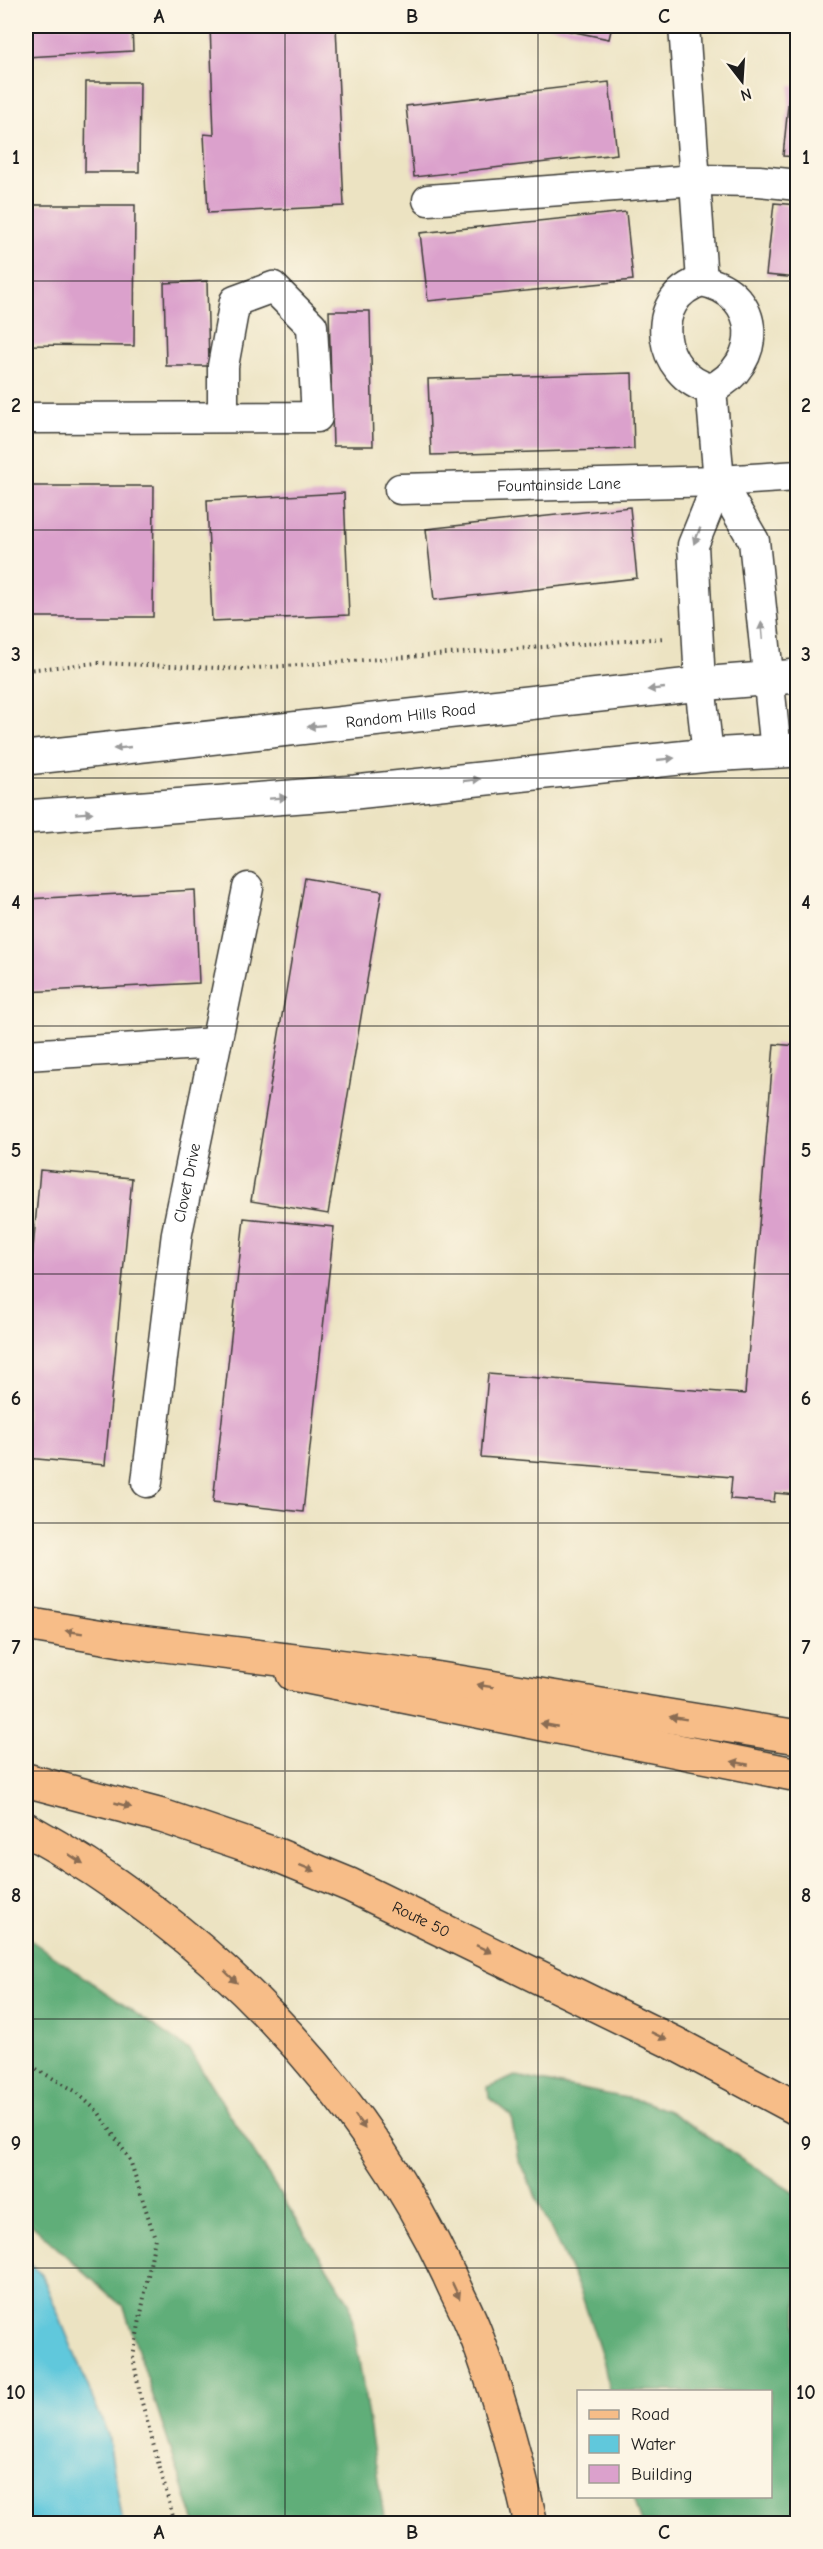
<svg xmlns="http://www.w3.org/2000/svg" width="823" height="2549" viewBox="0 0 823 2549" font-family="'Comic Neue',sans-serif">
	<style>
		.forest { fill: #60ae79; stroke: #3e654a; stroke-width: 1.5 }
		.water { fill: #60c8dc; stroke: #3e727c; stroke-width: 1.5 }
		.building { fill: #dba1cc }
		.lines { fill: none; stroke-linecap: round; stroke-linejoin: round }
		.minor-casing { stroke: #3b3a35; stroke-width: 33 }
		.tertiary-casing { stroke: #3b3a35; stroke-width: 36 }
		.primary-casing { stroke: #3b3a35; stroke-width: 36 }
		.motorway-casing { stroke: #3b3a35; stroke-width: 36 }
		.path { stroke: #3b3a35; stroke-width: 4; stroke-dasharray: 1.5 4.5; stroke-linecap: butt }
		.minor { stroke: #fff; stroke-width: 30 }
		.tertiary { stroke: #fff; stroke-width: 33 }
		.primary { stroke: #f7bd88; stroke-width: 33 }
		.motorway { stroke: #f7bd88; stroke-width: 33 }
		.oneway { fill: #999 }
		.oneway2 { fill: #8a6c52 }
		.grid { fill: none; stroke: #1c1c1c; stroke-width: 1.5; stroke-opacity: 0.55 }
		.labels { text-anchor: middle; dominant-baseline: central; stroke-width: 4.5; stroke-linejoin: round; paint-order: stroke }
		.street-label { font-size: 16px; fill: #1c1c1c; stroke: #fcf5e5 }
		.neatline { fill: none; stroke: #1c1c1c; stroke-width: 2 }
		.grid-label { font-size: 20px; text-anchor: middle; font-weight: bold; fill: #1c1c1c }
	</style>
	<rect width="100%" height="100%" fill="#fcf5e5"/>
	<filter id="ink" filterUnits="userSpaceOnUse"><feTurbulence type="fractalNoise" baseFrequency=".0167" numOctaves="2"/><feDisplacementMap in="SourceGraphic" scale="12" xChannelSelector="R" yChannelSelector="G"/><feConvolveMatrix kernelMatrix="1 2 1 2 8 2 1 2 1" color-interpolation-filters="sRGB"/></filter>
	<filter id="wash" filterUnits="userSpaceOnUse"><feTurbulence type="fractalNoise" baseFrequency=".008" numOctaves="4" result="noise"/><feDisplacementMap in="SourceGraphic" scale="24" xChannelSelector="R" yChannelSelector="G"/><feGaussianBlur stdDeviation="1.35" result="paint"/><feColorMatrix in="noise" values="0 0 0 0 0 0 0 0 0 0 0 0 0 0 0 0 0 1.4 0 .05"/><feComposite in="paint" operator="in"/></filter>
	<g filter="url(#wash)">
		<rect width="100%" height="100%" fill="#ece3c2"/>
		<g class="forest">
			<polygon points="26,1937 189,2050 350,2304 385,2523 195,2523 124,2308 26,2220"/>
			<polygon points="515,2076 642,2101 669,2111 797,2195 797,2523 642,2523 634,2497 770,2496 770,2392 609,2391 604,2363 581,2293 518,2159 511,2116 489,2098 488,2088"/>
		</g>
		<polygon class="water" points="26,2260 42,2275 108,2435 123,2523 26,2523"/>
		<g id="blocks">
			<g class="building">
				<polygon points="26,26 132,26 133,51 26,57"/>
				<polygon points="210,26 336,26 344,206 208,213 204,134 214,135"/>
				<polygon points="546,26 612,26 609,39"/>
				<polygon points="736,26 798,26 798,35 736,28"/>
				<polygon points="86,82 140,82 139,172 85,172"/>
				<polygon points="609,82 617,154 414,177 406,106"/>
				<polygon points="790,85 798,86 798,157 783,156"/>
				<polygon points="774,203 798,205 798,278 766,275"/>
				<polygon points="26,205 135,205 134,346 26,345"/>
				<polygon points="626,212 633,280 428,301 420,233"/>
				<polygon points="207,281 209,366 166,366 164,283"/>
				<polygon points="329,311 370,311 373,446 333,446"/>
				<polygon points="632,373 634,449 431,455 428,379"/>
				<polygon points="26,486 154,486 153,617 26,617"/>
				<polygon points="344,493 349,615 212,621 207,500"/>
				<polygon points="630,507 637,578 434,600 426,529"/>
				<polygon points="305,878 382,891 328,1214 251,1201"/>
				<polygon points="195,890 199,983 26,992 26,899"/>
				<polygon points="774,1044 798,1046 798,1495 775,1493 774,1502 730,1499 732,1477 481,1457 488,1374 745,1394"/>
				<polygon points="40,1170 132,1178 105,1465 26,1458 26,1328"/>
				<polygon points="244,1218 334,1227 303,1512 213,1502"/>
			</g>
		</g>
	</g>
	<g filter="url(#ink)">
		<use href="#blocks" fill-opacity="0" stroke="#3b3a35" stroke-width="1.5"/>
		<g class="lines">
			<defs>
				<g id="minor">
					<polyline points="684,26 702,281"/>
					<polyline points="428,200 695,180 759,181 798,185"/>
					<path d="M702,281C763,293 764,364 711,389C658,376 646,298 702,281Z"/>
					<polyline points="711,389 719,481 754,541 776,751"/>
					<polyline points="26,418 317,417 312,326 273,287 235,301 223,366 223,415"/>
					<path id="s1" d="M400,489L719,481L798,476"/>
					<polyline points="708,755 700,684 693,545 719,481"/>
					<polyline points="26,1055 216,1043"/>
					<path id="s2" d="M147,1482L177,1233L248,888"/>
				</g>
				<g id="tertiary">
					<path id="s3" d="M26,758L700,684L798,676"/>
					<polyline points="26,817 355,792 708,755 798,750"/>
				</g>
				<g id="primary">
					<polyline points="26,1624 151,1645"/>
					<polyline points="293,1674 798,1775"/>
					<path id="s4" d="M26,1780L162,1816L277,1855L350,1885L674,2043L798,2109"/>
				</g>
				<g id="motorway">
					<polyline points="123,1640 428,1677 798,1737"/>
					<path d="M26,1829C209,1930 360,2085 449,2275C457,2294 468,2313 475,2332C499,2395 516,2458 531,2524"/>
				</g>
			</defs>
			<use href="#minor" class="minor-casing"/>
			<use href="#tertiary" class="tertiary-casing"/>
			<use href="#primary" class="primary-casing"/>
			<use href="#motorway" class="motorway-casing"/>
			<g class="path">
				<polyline points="26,670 97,663 244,669 665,638"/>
				<polyline points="26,2063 75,2091 99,2113 130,2160 155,2238 133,2357 141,2399 175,2524"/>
			</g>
			<use href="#minor" class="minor"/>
			<use href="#tertiary" class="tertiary"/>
			<use href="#primary" class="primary"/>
			<use href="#motorway" class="motorway"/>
		</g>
		<defs><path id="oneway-solid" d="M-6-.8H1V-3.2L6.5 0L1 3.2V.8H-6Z" transform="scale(1.5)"/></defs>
		<g class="oneway">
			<use href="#oneway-solid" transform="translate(697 536) rotate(112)"/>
			<use href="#oneway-solid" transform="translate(762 631) rotate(-95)"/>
			<use href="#oneway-solid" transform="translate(656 689) rotate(174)"/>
			<use href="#oneway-solid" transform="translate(316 726) rotate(174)"/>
			<use href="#oneway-solid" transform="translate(122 748) rotate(174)"/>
			<use href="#oneway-solid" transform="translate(666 759) rotate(-6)"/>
			<use href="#oneway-solid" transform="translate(472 780) rotate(-6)"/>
			<use href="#oneway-solid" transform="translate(278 798) rotate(-4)"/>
			<use href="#oneway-solid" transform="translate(84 813) rotate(-4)"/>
		</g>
		<g class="oneway2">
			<use href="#oneway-solid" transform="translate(74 1632) rotate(-171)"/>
			<use href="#oneway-solid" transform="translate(485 1686) rotate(-171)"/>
			<use href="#oneway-solid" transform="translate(678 1718) rotate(-171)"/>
			<use href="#oneway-solid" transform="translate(549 1725) rotate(-169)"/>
			<use href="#oneway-solid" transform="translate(740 1763) rotate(-169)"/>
			<use href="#oneway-solid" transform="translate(123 1805) rotate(16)"/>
			<use href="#oneway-solid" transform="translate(76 1859) rotate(33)"/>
			<use href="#oneway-solid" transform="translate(307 1868) rotate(22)"/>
			<use href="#oneway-solid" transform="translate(484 1949) rotate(26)"/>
			<use href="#oneway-solid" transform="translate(231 1977) rotate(44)"/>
			<use href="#oneway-solid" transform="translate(659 2036) rotate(26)"/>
			<use href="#oneway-solid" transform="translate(360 2122) rotate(55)"/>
			<use href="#oneway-solid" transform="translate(456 2291) rotate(65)"/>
		</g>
	</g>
	<path class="grid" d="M285,26V2524M538,26V2524M26,281H798M26,530H798M26,778H798M26,1026H798M26,1274H798M26,1523H798M26,1771H798M26,2019H798M26,2268H798"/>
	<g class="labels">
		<g class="street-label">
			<text stroke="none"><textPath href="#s1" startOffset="159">Fountainside Lane</textPath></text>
			<text stroke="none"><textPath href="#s3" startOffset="387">Random Hills Road</textPath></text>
			<text stroke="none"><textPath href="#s2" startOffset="302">Clovet Drive</textPath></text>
			<text stroke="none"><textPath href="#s4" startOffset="420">Route 50</textPath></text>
		</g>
	</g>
	<rect width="823" height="2549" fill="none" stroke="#fcf5e5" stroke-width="66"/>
	<rect x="577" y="2390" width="195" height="108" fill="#fcf5e5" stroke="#a29e95" stroke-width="1.5"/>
	<rect x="589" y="2410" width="30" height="9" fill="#f7bd88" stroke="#a29e95" stroke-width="1.5"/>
	<text x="631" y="2420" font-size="18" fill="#1c1c1c">Road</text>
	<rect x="589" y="2435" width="30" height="18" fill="#60c8dc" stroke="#a29e95" stroke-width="1.5"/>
	<text x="631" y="2450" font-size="18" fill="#1c1c1c">Water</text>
	<rect x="589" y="2465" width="30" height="18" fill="#dba1cc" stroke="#a29e95" stroke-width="1.5"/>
	<text x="631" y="2480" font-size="18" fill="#1c1c1c">Building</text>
	<g transform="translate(742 81) rotate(163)" stroke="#fcf5e5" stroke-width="4.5" paint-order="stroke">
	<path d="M0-4.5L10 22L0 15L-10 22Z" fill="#1c1c1c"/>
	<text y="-9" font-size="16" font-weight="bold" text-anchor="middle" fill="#1c1c1c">N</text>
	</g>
	<rect x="33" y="33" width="757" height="2483" class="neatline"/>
	<g class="grid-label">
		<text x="159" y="23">A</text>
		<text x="412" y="23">B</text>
		<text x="664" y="23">C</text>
		<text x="16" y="164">1</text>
		<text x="806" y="164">1</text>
		<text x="16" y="412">2</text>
		<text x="806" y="412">2</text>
		<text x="16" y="661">3</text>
		<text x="806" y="661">3</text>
		<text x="16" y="909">4</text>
		<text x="806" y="909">4</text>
		<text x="16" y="1157">5</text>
		<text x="806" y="1157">5</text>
		<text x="16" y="1405">6</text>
		<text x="806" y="1405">6</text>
		<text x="16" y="1654">7</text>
		<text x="806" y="1654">7</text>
		<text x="16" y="1902">8</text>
		<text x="806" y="1902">8</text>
		<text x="16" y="2150">9</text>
		<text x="806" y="2150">9</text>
		<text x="16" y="2399">10</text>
		<text x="806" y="2399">10</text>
		<text x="159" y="2539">A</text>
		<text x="412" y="2539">B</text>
		<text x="664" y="2539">C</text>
	</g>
</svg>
